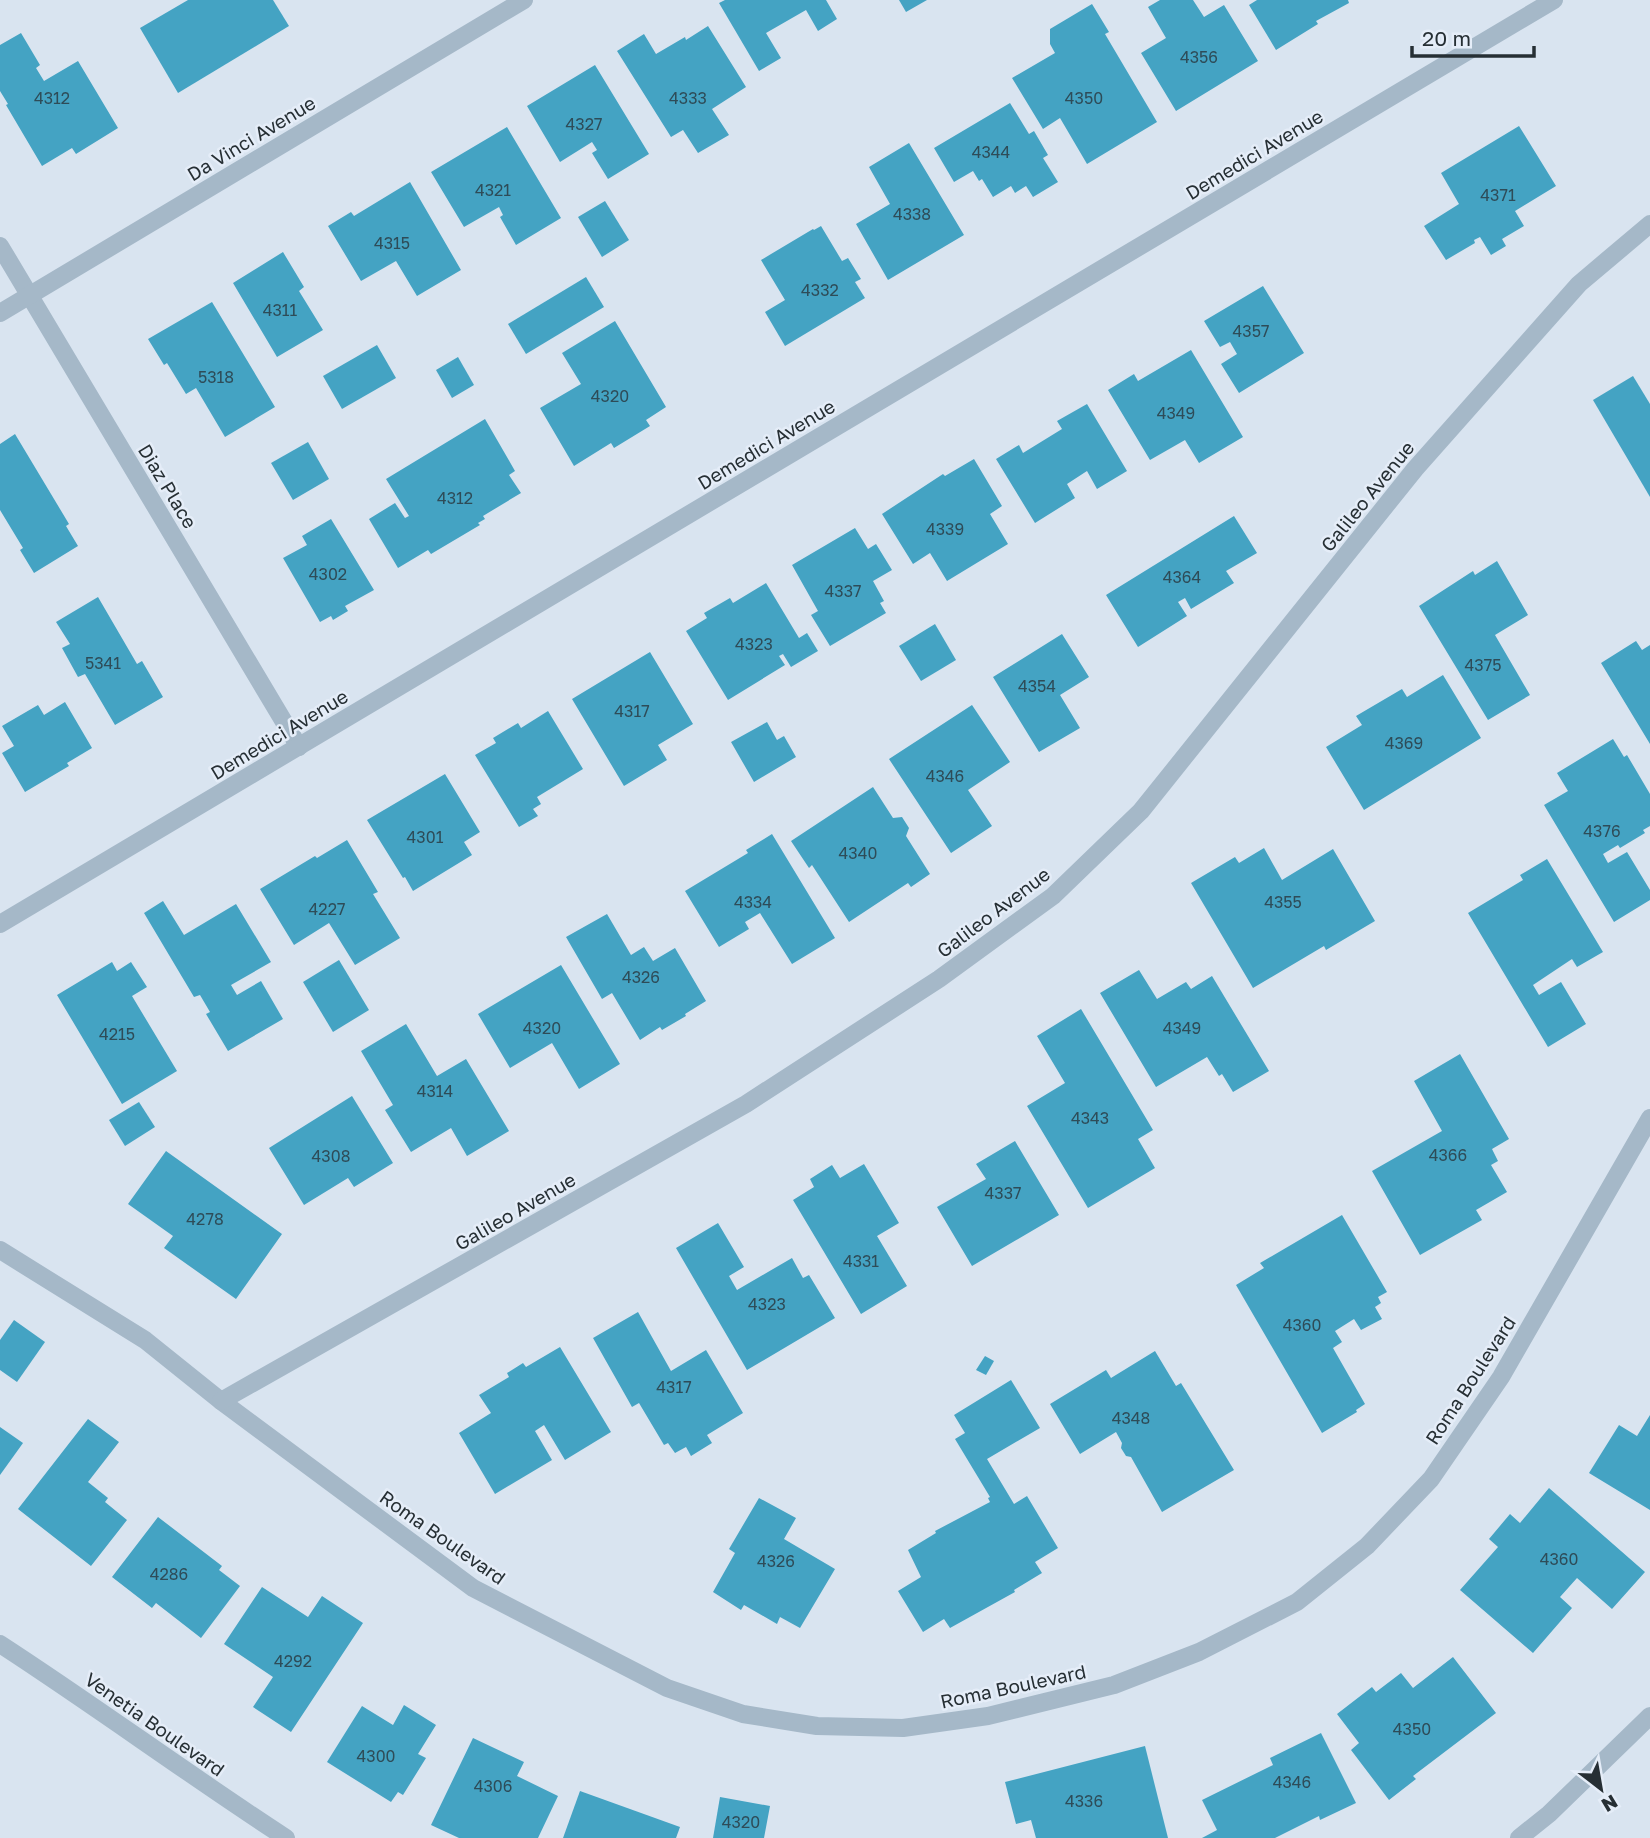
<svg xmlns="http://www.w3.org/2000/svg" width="1650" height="1838" viewBox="0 0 1650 1838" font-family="'Golos Text',sans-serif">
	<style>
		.building { fill: #44a3c3 }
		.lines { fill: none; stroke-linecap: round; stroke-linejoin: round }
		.street { stroke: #a5b8c8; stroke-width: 18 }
		.labels { text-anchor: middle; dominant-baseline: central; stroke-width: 5; stroke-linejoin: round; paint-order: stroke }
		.number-label { font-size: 16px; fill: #2e4c58 }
		.street-label { font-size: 19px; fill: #262f34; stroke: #e5edf8 }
	</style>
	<rect width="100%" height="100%" fill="#d9e4f0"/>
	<g class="building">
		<polygon points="188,0 273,0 289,26 178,93 140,28"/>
		<polygon points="725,0 826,0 837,19 818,31 806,10 766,33 781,58 759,71 719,3"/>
		<polygon points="899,0 927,0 906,12"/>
		<polygon points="1160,0 1193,0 1204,17 1224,5 1258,61 1176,111 1141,53 1166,38 1148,7"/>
		<polygon points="1257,0 1348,0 1349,3 1316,21 1318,24 1276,50 1249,5"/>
		<polygon points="1092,4 1109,32 1105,34 1157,122 1087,164 1060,118 1043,129 1012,78 1055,53 1050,44 1050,29"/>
		<polygon points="708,26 746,87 712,109 729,135 698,153 683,130 671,137 617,51 644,34 656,54 685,37 686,40"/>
		<polygon points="21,33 40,65 36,68 44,81 78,61 118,128 76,154 72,148 42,166 6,105 8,104 0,91 0,45"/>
		<polygon points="595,65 649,154 608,179 592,153 597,150 592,142 560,162 527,106"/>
		<polygon points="1010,103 1029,134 1034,131 1048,155 1043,158 1058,182 1033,197 1026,186 1015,193 1011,186 993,197 982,179 979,181 973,171 954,182 934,148"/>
		<polygon points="1519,126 1556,186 1515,211 1524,226 1502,239 1506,246 1491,255 1480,237 1474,240 1475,243 1446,260 1424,226 1459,204 1441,173"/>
		<polygon points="507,127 561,218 516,245 500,217 503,215 499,207 464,227 431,172"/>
		<polygon points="909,143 964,235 888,280 856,224 890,204 869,167"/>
		<polygon points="410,182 461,270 417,296 396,261 361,281 328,226 351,212 354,216"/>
		<polygon points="605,201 629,240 602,257 578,217"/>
		<polygon points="821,226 842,261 848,258 861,279 855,282 865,298 785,346 765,312 785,300 761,260 813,229 814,230"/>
		<polygon points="283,252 304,287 299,291 323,330 277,357 233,283"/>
		<polygon points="586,277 604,307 526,354 508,324"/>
		<polygon points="1263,286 1304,353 1239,393 1221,364 1237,354 1230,342 1220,347 1204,321"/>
		<polygon points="212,302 275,407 225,437 196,388 186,394 167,363 164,365 148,339"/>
		<polygon points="615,321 666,407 646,420 650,426 614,448 611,443 574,466 540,408 581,384 562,353"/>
		<polygon points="377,345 396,378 342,409 323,376"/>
		<polygon points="1191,350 1243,437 1199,463 1185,440 1150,460 1108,390 1134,374 1138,381"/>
		<polygon points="458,357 474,385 452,398 436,370"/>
		<polygon points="1633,376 1650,404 1650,497 1593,400"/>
		<polygon points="1087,404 1127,471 1097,489 1087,471 1067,484 1075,498 1035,523 996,459 1019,445 1023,453 1062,429 1057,421"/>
		<polygon points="485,419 515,471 509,475 521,493 483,516 485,519 478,523 480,525 431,554 428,550 398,568 369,519 395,503 405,518 409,516 386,479"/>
		<polygon points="15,434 69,524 66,526 78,546 34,573 20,550 23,548 0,510 0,444"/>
		<polygon points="308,442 329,479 293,500 271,463"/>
		<polygon points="974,459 1002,506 990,514 1008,544 947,581 930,553 913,564 882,514 943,474 945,476"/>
		<polygon points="1234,516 1257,553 1226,571 1234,583 1191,609 1185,598 1178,602 1187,616 1138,647 1106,595"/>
		<polygon points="331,519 374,590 345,606 348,611 333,620 331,616 320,622 283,558 307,545 302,536"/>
		<polygon points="855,528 868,549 876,544 892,570 873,581 884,601 880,603 886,613 830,646 811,615 818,611 792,565"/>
		<polygon points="1497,561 1528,615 1495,635 1530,695 1488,720 1419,606 1473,571 1475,575"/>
		<polygon points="766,583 799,638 807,633 818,651 791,667 783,654 779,656 785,665 728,700 686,631 707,618 704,613 730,598 733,603"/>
		<polygon points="98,597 137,664 142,661 163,697 115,725 85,674 78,677 62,648 70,644 56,622"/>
		<polygon points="935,624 956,660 921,681 899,646"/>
		<polygon points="1062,634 1089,677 1060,695 1080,728 1039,752 993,677"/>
		<polygon points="1636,641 1642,650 1650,645 1650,744 1601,663"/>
		<polygon points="650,652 693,724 658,745 667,760 624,786 572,699"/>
		<polygon points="1443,675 1481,738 1364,810 1326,747 1362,725 1356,716 1402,689 1407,697"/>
		<polygon points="65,702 92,748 67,763 69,766 25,792 2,753 14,746 2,726 38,705 44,715"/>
		<polygon points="972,705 1010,762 968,790 992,826 951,853 889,759"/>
		<polygon points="548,711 583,769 537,797 541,804 533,809 538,816 519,827 475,755 496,743 493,738 518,723 521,728"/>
		<polygon points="767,722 777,740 784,736 796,757 754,782 731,742"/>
		<polygon points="1613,739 1624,757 1627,755 1650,794 1650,826 1643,830 1645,833 1620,848 1618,845 1603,854 1608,863 1627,852 1650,890 1650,900 1614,922 1544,805 1568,791 1557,773"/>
		<polygon points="445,774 480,832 464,842 472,855 413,891 405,877 403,878 367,820"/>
		<polygon points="873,787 893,818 902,817 909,828 906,836 930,874 911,887 908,883 849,922 812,865 809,868 791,841"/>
		<polygon points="772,834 835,938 792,964 760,913 745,922 749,929 719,947 685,891 748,853 746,850"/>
		<polygon points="347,840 378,892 373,894 400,938 355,965 329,923 294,945 260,889 315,856 317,858"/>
		<polygon points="1264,848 1282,880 1333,849 1375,921 1326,950 1324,946 1253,988 1191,883 1235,857 1239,863"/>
		<polygon points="1547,859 1603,952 1577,967 1572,959 1533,985 1539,995 1561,982 1586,1024 1548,1047 1468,913 1523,880 1520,875"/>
		<polygon points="163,901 184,935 236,904 271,962 231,985 237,995 261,981 283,1019 228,1051 206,1014 210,1012 200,995 194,997 144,913"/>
		<polygon points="607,914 631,955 644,947 653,961 675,948 706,1001 685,1014 686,1016 662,1030 660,1027 640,1040 612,993 602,999 566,937"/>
		<polygon points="339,960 369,1010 333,1032 303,982"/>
		<polygon points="112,962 117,971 131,962 147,987 132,996 177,1071 122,1104 57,995"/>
		<polygon points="561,965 620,1064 579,1089 552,1043 510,1068 478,1014"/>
		<polygon points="1139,970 1157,999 1186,982 1191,989 1212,976 1269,1071 1233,1092 1222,1074 1219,1076 1207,1057 1156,1087 1100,993"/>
		<polygon points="1081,1009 1153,1130 1138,1139 1155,1168 1088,1208 1027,1106 1065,1083 1037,1036"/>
		<polygon points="406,1024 437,1076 466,1059 509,1131 467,1156 451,1128 411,1152 385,1110 393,1105 361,1051"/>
		<polygon points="1460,1054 1509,1139 1492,1149 1498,1161 1491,1165 1507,1192 1476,1210 1482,1220 1420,1255 1372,1171 1442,1131 1414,1081"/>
		<polygon points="352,1096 393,1163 354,1187 348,1178 304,1205 269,1148"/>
		<polygon points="139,1102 155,1127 125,1146 109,1120"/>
		<polygon points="1015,1141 1059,1215 972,1266 937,1207 986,1179 976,1164"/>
		<polygon points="166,1151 282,1234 236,1299 164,1248 173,1236 128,1204"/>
		<polygon points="864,1164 899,1223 877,1236 907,1286 861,1314 793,1200 814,1187 810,1179 832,1165 840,1178"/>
		<polygon points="1342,1215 1387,1292 1378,1297 1381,1303 1375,1307 1382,1319 1361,1330 1354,1319 1335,1331 1342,1342 1333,1348 1365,1404 1356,1410 1357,1412 1322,1433 1236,1285 1264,1268 1260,1263"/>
		<polygon points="718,1223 744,1267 729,1276 737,1290 792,1258 803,1278 809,1275 835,1318 747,1370 676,1248"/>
		<polygon points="638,1312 671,1371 706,1350 743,1413 707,1435 712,1443 691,1456 686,1447 675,1453 668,1443 664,1445 639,1403 632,1407 593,1338"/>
		<polygon points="14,1320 45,1342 17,1382 0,1370 0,1340"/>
		<polygon points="560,1347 611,1432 565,1460 544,1425 535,1431 552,1460 495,1494 459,1433 491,1413 479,1395 509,1377 507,1373 523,1363 526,1367"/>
		<polygon points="1155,1351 1176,1386 1181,1383 1234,1470 1162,1512 1131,1457 1126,1456 1121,1448 1122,1443 1116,1432 1080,1454 1050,1404 1106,1370 1111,1378"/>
		<polygon points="985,1356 994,1361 986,1375 976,1370"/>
		<polygon points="1011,1380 1040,1428 987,1459 1014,1504 1027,1496 1058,1548 1035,1562 1042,1573 1014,1590 1015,1592 950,1628 944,1619 923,1632 898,1591 921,1577 908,1550 936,1533 935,1531 990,1502 988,1498 990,1497 955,1439 965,1433 954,1415"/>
		<polygon points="1650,1415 1650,1510 1589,1473 1619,1425 1637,1436"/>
		<polygon points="88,1419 119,1442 88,1482 108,1498 105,1502 127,1520 91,1566 18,1509"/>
		<polygon points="0,1427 23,1443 0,1475"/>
		<polygon points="1549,1488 1645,1572 1612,1609 1577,1578 1560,1597 1572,1608 1533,1653 1460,1590 1498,1547 1489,1539 1510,1514 1520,1523"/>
		<polygon points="759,1498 796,1518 784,1539 835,1569 800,1628 780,1617 777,1624 744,1605 741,1610 713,1592 735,1553 729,1549"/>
		<polygon points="158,1517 222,1566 219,1570 240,1586 201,1638 156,1603 152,1608 112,1577"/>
		<polygon points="262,1587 308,1617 322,1596 363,1623 291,1732 253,1707 273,1677 224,1644"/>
		<polygon points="1453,1657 1496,1713 1413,1776 1416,1779 1389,1800 1351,1750 1359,1743 1337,1714 1372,1687 1376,1692 1401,1673 1413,1688"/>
		<polygon points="404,1705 436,1725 418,1754 426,1758 403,1795 398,1792 391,1802 327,1762 362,1706 393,1725"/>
		<polygon points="1321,1733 1356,1803 1320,1820 1319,1816 1275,1838 1202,1838 1217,1830 1202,1800 1273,1765 1270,1758"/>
		<polygon points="473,1738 524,1762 517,1776 558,1796 538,1838 459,1838 431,1825"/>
		<polygon points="1145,1746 1168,1838 1036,1838 1031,1820 1016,1824 1005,1782"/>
		<polygon points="580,1791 680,1827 676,1838 563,1838"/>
		<polygon points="720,1797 770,1806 764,1838 713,1838"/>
	</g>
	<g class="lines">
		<g class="street">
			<polyline points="0,246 299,747"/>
			<polyline points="0,313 524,0"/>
			<polyline points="0,924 1554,0"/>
			<polyline points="0,1250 145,1340 221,1401 473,1588 667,1688 743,1714 817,1726 903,1728 988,1716 1114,1685 1199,1652 1297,1602 1367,1546 1431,1479 1501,1377 1650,1118"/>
			<polyline points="221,1401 746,1104 939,979 1053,896 1141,811 1415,469 1579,284 1650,224"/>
			<path d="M0,1644C97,1707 189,1775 286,1838"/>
			<polyline points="1519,1838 1549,1814 1650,1716"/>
		</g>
	</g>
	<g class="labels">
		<g class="number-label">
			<text x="1199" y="57">4356</text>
			<text x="52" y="98">4312</text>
			<text x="688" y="98">4333</text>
			<text x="1084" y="98">4350</text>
			<text x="584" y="124">4327</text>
			<text x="991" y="152">4344</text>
			<text x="493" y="190">4321</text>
			<text x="1498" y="195">4371</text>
			<text x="912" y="214">4338</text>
			<text x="392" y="243">4315</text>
			<text x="820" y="290">4332</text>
			<text x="280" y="310">4311</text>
			<text x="1251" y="331">4357</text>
			<text x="216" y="377">5318</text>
			<text x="610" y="396">4320</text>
			<text x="1176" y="413">4349</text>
			<text x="455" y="498">4312</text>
			<text x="945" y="529">4339</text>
			<text x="328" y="574">4302</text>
			<text x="1182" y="577">4364</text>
			<text x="843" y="591">4337</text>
			<text x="754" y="644">4323</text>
			<text x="103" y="663">5341</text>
			<text x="1483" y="665">4375</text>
			<text x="1037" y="686">4354</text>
			<text x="632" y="711">4317</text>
			<text x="1404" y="743">4369</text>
			<text x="945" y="776">4346</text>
			<text x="1602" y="831">4376</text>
			<text x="425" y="837">4301</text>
			<text x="858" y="853">4340</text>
			<text x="753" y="902">4334</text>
			<text x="1283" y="902">4355</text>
			<text x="327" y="909">4227</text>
			<text x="641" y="977">4326</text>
			<text x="542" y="1028">4320</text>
			<text x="1182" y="1028">4349</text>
			<text x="117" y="1034">4215</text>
			<text x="435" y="1091">4314</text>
			<text x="1090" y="1118">4343</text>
			<text x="1448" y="1155">4366</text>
			<text x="331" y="1156">4308</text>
			<text x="1003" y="1193">4337</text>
			<text x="205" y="1219">4278</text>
			<text x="861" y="1261">4331</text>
			<text x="767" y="1304">4323</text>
			<text x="1302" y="1325">4360</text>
			<text x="674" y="1387">4317</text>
			<text x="1131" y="1418">4348</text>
			<text x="1559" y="1559">4360</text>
			<text x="776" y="1561">4326</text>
			<text x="169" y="1574">4286</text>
			<text x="293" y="1661">4292</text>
			<text x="1412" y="1729">4350</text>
			<text x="376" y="1756">4300</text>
			<text x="1292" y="1782">4346</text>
			<text x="493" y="1786">4306</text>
			<text x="1084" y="1801">4336</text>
			<text x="741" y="1822">4320</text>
		</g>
		<g class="street-label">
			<text transform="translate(251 138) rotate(-31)">Da Vinci Avenue</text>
			<text transform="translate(1254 154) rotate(-31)">Demedici Avenue</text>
			<text transform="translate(766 444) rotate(-31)">Demedici Avenue</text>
			<text transform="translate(168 486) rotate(59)">Diaz Place</text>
			<text transform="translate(1367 496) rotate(-51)">Galileo Avenue</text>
			<text transform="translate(279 734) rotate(-31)">Demedici Avenue</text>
			<text transform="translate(993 912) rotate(-37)">Galileo Avenue</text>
			<text transform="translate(515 1211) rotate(-30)">Galileo Avenue</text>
			<text transform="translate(1470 1380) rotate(-57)">Roma Boulevard</text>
			<text transform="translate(443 1537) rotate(35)">Roma Boulevard</text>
			<text transform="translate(1013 1686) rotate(-12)">Roma Boulevard</text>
			<text transform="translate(155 1724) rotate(35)">Venetia Boulevard</text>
		</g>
	</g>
	<g transform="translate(1601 1789) rotate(149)" stroke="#e5edf8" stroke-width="5" paint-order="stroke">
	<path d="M0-5L12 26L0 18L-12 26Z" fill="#262f34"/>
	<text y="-10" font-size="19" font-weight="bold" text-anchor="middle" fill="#262f34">N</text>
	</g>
	<path d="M1412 46v10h122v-10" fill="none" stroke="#262f34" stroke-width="3.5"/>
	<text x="1422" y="46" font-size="21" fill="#262f34" stroke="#e5edf8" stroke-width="5" paint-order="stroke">20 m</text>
</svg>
